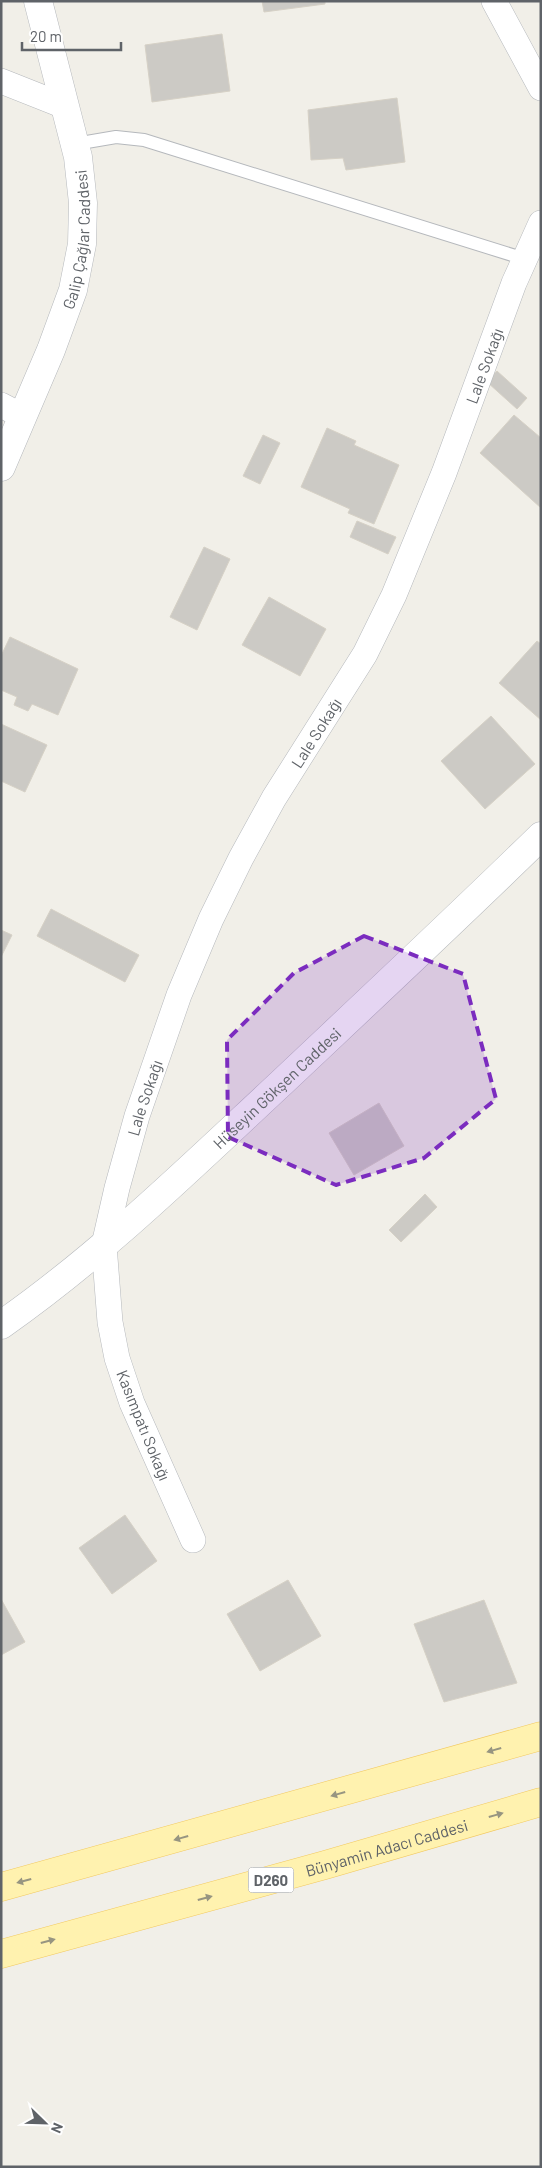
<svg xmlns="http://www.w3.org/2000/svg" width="542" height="2168" viewBox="0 0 542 2168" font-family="Barlow,sans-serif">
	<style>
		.building { fill: #cccac5; stroke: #d6d1c6 }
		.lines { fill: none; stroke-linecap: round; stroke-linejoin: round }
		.service-casing { stroke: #b5b8bc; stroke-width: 14 }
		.minor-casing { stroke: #b5b8bc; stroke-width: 26 }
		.tertiary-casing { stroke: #b5b8bc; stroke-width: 29 }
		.primary-casing { stroke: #f2c960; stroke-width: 29 }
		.service { stroke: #fff; stroke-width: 12 }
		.minor { stroke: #fff; stroke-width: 25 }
		.tertiary { stroke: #fff; stroke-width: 28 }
		.primary { stroke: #fff2af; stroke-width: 28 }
		.oneway { fill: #979581 }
		.marked { fill: #7b2cbf; fill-opacity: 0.2; stroke: #7b2cbf; stroke-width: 4; stroke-dasharray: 10 6; stroke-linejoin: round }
		.labels { text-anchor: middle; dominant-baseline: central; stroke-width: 4; stroke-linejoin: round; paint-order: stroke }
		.shield { fill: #fff; stroke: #8f9295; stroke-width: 1 }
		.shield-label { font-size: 15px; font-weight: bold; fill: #5f6368 }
		.street-label { font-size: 16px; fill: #5f6368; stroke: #fff }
	</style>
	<rect width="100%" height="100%" fill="#f1efe8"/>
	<g class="building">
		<polygon points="262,1 325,1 325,4 264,12"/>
		<polygon points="222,34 230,91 152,102 145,45"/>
		<polygon points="397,98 405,162 346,170 343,158 311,160 308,110"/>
		<polygon points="497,371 527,398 517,409 487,382"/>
		<polygon points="514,415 541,438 541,508 480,453"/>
		<polygon points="327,428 356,441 354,445 399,465 374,524 348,513 350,509 301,487"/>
		<polygon points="263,435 280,443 260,484 243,476"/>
		<polygon points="357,521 396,537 388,554 350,537"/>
		<polygon points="204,547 230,559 197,630 170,617"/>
		<polygon points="269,597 326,629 300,676 242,645"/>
		<polygon points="10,637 78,669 58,715 32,704 28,711 14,705 17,697 1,690 1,656"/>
		<polygon points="537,641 541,644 541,720 499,683"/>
		<polygon points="491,716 535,764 485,809 441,761"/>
		<polygon points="1,724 47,745 25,792 1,781"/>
		<polygon points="51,909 139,955 125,982 37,936"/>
		<polygon points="1,930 12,935 1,957"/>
		<polygon points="379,1103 404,1146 354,1175 329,1133"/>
		<polygon points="425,1194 437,1207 401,1242 389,1230"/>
		<polygon points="125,1515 157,1561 112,1594 79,1548"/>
		<polygon points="288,1580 321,1636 260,1671 227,1614"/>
		<polygon points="1,1599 25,1642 1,1655"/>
		<polygon points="484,1600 517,1683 444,1702 414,1624"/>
	</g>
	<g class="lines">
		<defs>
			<polyline id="service" points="75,144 116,137 144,140 525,259"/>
			<g id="minor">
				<polyline points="494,1 541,88"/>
				<polyline points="1,81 64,106"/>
				<polyline points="1,405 22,416"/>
				<path id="s1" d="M193,1540L132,1403L117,1358L110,1322L104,1245L117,1188L137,1116L179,995L211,919L241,858L274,798L365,654L394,595L444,473L514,283L541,223"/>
			</g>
			<g id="tertiary">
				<path id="s2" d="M1,467L51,350L73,290L82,244L83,203L78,157L38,1"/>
				<path id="s3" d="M1,1325C101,1255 189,1169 278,1086C366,1003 454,921 541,836"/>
			</g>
			<g id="primary">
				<polyline points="1,1887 541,1736"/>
				<path id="s4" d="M1,1954L325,1865L541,1802"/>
			</g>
		</defs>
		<use href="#service" class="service-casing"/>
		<use href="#minor" class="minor-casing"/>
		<use href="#tertiary" class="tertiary-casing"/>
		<use href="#primary" class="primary-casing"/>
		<use href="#service" class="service"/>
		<use href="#minor" class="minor"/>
		<use href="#tertiary" class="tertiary"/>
		<use href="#primary" class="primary"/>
	</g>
	<defs><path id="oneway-solid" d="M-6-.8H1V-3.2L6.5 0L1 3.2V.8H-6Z" transform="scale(1.25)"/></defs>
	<g class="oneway">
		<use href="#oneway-solid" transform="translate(494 1750) rotate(164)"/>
		<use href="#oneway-solid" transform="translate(338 1794) rotate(164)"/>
		<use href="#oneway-solid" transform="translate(496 1815) rotate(-16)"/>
		<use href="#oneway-solid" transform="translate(181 1838) rotate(164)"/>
		<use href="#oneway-solid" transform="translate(24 1881) rotate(165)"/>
		<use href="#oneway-solid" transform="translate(205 1898) rotate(-15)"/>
		<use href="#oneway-solid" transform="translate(48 1941) rotate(-15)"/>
	</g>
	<path class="marked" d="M364,936L463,974L496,1099L424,1158L336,1185L228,1137L227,1040L294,973Z"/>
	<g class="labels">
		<rect class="shield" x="248.5" y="1867.5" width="45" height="25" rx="4"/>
		<g class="shield-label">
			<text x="271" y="1880">D260</text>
		</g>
		<g class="street-label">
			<text stroke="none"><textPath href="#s2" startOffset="242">Galip Çağlar Caddesi</textPath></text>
			<text stroke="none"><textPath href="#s1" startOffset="1274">Lale Sokağı</textPath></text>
			<text stroke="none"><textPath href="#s1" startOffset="869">Lale Sokağı</textPath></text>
			<text stroke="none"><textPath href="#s3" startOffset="364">Hüseyin Gökşen Caddesi</textPath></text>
			<text stroke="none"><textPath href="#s1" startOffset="464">Lale Sokağı</textPath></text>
			<text transform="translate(144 1425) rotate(68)">Kasımpatı Sokağı</text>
			<text stroke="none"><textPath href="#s4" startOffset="400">Bünyamin Adacı Caddesi</textPath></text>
		</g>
	</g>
	<rect width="542" height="2168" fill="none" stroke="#5f6368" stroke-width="5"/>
	<g transform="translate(45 2123) rotate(113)" stroke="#ffffff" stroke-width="4" paint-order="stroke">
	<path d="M0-4L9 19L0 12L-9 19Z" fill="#5f6368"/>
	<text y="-8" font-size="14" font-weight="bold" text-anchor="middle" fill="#5f6368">N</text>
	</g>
	<path d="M22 42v8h99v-8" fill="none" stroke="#5f6368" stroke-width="2.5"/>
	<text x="30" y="42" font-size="15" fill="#5f6368" stroke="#ffffff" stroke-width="4" paint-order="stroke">20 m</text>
</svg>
